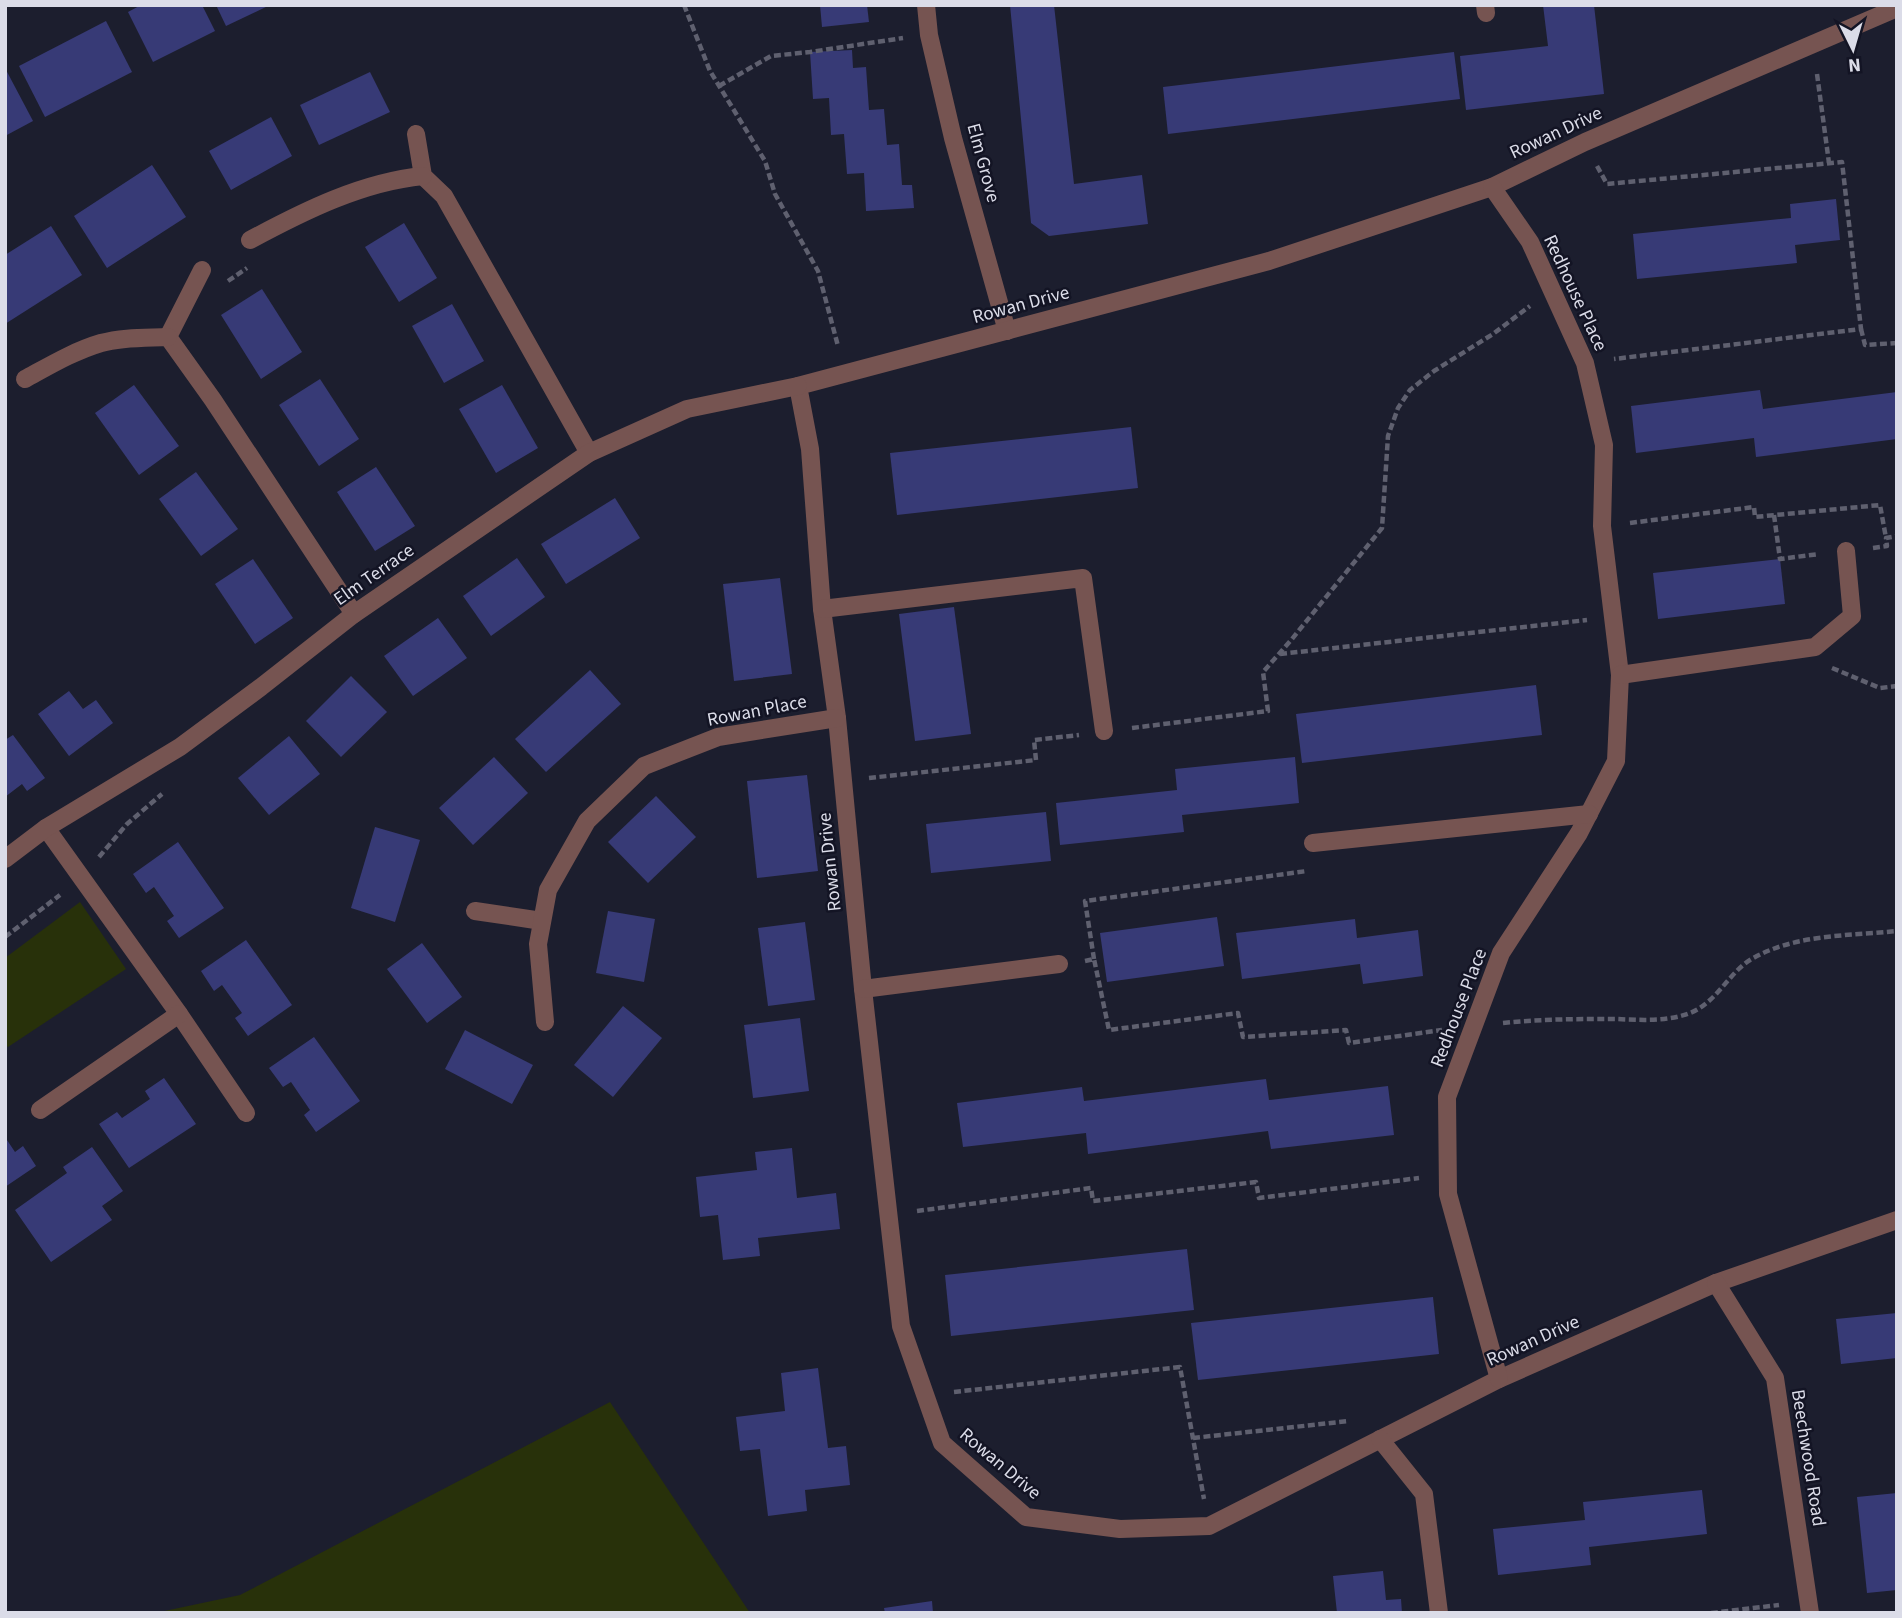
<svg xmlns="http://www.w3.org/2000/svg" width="1902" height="1618" viewBox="0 0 1902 1618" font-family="'Source Sans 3',sans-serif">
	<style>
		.green { fill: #28310a }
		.building { fill: #373a76 }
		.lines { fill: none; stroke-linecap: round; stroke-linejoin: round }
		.path { stroke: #5f606f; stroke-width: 4.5; stroke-dasharray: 7 3.5; stroke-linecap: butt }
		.minor { stroke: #765451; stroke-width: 18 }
		.labels { text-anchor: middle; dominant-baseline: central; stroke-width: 5; stroke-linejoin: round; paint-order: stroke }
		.street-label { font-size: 19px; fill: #dbdce8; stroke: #131424 }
	</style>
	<rect width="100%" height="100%" fill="#1c1e2e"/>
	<g class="green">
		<polygon points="80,902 126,969 8,1047 5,1044 5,958"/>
		<polygon points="610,1402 750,1613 155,1613 240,1595"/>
	</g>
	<g class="building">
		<polygon points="141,5 202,5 215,31 153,62 128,12"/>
		<polygon points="216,5 270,5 226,26"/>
		<polygon points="820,5 867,5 869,22 822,27"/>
		<polygon points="1010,5 1054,5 1074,184 1142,175 1148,224 1049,236 1031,223"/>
		<polygon points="1543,5 1594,5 1604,94 1466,110 1460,56 1548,46"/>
		<polygon points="106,21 132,72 45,117 19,66"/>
		<polygon points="852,50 853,68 866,67 869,110 884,109 887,145 899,144 902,185 912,185 914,208 866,211 864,173 847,174 844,134 831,135 829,98 813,99 810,52"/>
		<polygon points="1454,52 1460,99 1168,134 1163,87"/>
		<polygon points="5,68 33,121 5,136"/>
		<polygon points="370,72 390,112 319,145 300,105"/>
		<polygon points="271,117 292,156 231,190 209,151"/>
		<polygon points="152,165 186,217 107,268 74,216"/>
		<polygon points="1836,199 1840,240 1795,245 1797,263 1637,279 1633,234 1791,218 1790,204"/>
		<polygon points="404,223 437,278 399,302 365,247"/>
		<polygon points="51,226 82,275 5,324 5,255"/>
		<polygon points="262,289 302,352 261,379 221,315"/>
		<polygon points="452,304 484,361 444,383 412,326"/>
		<polygon points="320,379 359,439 319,466 279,405"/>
		<polygon points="134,385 179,446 139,475 95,413"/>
		<polygon points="502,385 538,448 496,473 459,409"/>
		<polygon points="1760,390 1763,409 1897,392 1897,439 1756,457 1754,438 1636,453 1631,406"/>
		<polygon points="1131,427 1138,488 897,515 890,453"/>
		<polygon points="376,467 415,526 375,551 337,492"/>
		<polygon points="196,472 238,529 201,556 159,499"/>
		<polygon points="615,498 640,538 566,584 541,544"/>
		<polygon points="517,558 545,597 491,636 463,596"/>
		<polygon points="253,559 293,618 255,644 215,584"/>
		<polygon points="1780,559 1785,604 1658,619 1653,573"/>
		<polygon points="780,578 792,674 734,681 723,584"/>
		<polygon points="954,607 971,734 915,741 899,614"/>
		<polygon points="438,618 467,658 413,696 384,656"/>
		<polygon points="590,670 621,704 546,772 515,739"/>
		<polygon points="351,676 387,712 341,757 306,721"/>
		<polygon points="1536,685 1542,735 1302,763 1296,714"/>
		<polygon points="69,691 83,709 96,700 113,723 69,756 38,714"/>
		<polygon points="13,735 45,778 27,791 22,784 5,797 5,740"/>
		<polygon points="289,736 320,774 269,815 238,778"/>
		<polygon points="494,757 528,793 473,845 439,808"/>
		<polygon points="1295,757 1299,803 1182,815 1184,832 1060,845 1056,803 1177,790 1175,769"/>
		<polygon points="807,775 818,871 757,878 747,781"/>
		<polygon points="656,796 696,837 648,883 608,842"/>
		<polygon points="1046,812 1051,861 931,873 926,824"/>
		<polygon points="375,827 420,840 395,922 351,908"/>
		<polygon points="178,842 224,908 179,938 167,921 174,916 154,887 146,893 133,874"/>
		<polygon points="608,911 655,919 644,982 596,973"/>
		<polygon points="1217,917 1224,966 1107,982 1100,933"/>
		<polygon points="1355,919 1357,938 1418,930 1423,976 1363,984 1360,964 1242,979 1236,933"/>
		<polygon points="805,922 815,1000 768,1006 758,928"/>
		<polygon points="246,940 292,1005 248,1036 235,1018 242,1013 222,985 214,991 201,971"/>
		<polygon points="422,943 462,997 427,1023 387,969"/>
		<polygon points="623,1006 662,1038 613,1097 574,1065"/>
		<polygon points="800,1018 809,1091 753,1098 744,1025"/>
		<polygon points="465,1030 533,1065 512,1104 445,1069"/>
		<polygon points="314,1037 360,1101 316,1132 304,1115 310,1110 291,1082 283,1087 269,1068"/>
		<polygon points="164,1078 196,1124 129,1168 99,1124 117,1112 122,1118 150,1099 145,1091"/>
		<polygon points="1266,1079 1269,1100 1388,1086 1394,1135 1271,1149 1268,1131 1088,1154 1086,1133 963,1147 957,1103 1082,1087 1084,1101"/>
		<polygon points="5,1137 15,1152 23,1146 36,1166 5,1187"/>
		<polygon points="92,1147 123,1191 102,1206 112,1220 51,1262 15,1210 67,1173 63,1167"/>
		<polygon points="792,1148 797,1198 836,1193 840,1229 758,1238 760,1256 723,1260 718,1215 700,1217 696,1177 757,1170 755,1152"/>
		<polygon points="1187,1249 1194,1310 951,1336 945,1275"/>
		<polygon points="1433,1297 1439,1354 1198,1380 1191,1323"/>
		<polygon points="1897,1313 1897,1358 1841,1364 1836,1319"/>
		<polygon points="818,1368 828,1448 846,1446 850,1485 805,1490 807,1511 768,1516 760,1449 740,1451 736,1417 785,1411 781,1373"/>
		<polygon points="1702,1490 1707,1534 1589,1547 1591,1565 1498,1575 1493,1529 1585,1520 1583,1502"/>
		<polygon points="1897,1493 1897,1590 1867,1593 1857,1497"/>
		<polygon points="1383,1571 1386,1600 1401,1599 1402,1613 1337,1613 1333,1576"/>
		<polygon points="932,1601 933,1613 885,1613 884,1608"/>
	</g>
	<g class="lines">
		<g class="path">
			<polyline points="684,5 710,71 765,161 775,194 818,271 838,346"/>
			<polyline points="1817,74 1829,163"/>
			<polyline points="719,86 771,56 810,52 903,38"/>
			<polyline points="1597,166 1607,184 1842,162 1861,329 1614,359"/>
			<polyline points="228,281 247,268"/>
			<polyline points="1861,329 1865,345 1897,343"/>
			<polyline points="1774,515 1780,559 1819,554"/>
			<polyline points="1630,523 1754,507 1755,517 1880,505 1886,538"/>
			<polyline points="1873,548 1887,546 1886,538 1897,536"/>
			<polyline points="1280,654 1587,620"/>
			<polyline points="1832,668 1880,688 1897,686"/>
			<polyline points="1132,728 1268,711 1263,672 1292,639 1382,528 1388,436 1398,408 1410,390 1434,371 1493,334 1530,306"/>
			<polyline points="869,778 1036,760 1034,740 1079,735"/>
			<polyline points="99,857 127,824 162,794"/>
			<polyline points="5,937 60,895"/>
			<polyline points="1094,959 1085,901 1307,871"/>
			<polyline points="1085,961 1094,959 1109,1030 1238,1013 1243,1037 1346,1030 1349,1043 1442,1030"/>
			<path d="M1503,1023C1541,1019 1578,1019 1616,1019C1640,1020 1667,1022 1690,1013C1716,1003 1728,974 1750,960C1793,934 1848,936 1897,931"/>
			<polyline points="917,1211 1091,1188 1093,1201 1256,1182 1259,1198 1419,1178"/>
			<polyline points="954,1392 1180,1367 1204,1499"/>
			<polyline points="1193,1438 1349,1421"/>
			<polyline points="1711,1613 1779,1605"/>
		</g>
		<g class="minor">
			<polyline points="926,5 929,35 953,138 1007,331"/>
			<polyline points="1485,5 1486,13"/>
			<polyline points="1897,8 1585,142 1492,187 1269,261 798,386 810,449 822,609 837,718 863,989 901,1326 942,1443 1026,1517 1120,1529 1209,1526 1499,1379 1716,1283 1897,1220"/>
			<polyline points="416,134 423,176 444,196 589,453"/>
			<polyline points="1492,187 1530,242 1585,363 1604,445 1602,526 1620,675 1616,761 1579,833 1501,953 1447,1097 1448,1194 1499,1379"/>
			<path d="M250,240C304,211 362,182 423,176"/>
			<polyline points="202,270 168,337 213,400 354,614"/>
			<path d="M25,379C49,366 74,351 101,343C123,337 146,338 168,337"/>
			<polyline points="822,609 1083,578 1104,731"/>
			<polyline points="1620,675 1815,647 1852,616 1846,551"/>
			<polyline points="46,828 179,1014 246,1113"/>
			<polyline points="1313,843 1589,814"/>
			<polyline points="5,859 46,828 180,747 261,687 354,614 589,453 687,409 798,386"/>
			<polyline points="475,911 542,921"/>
			<polyline points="863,989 1059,964"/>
			<polyline points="545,1022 538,944 548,890 587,821 644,766 718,737 837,718"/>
			<polyline points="40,1110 179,1014"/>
			<polyline points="1716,1283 1775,1378 1810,1613"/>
			<polyline points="1380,1439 1424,1494 1439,1613"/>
		</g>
	</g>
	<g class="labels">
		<g class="street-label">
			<text transform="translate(1556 133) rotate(-25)">Rowan Drive</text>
			<text transform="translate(983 163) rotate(75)">Elm Grove</text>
			<text transform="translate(1575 293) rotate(65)">Redhouse Place</text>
			<text transform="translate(1021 305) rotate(-15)">Rowan Drive</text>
			<text transform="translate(374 575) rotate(-35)">Elm Terrace</text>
			<text transform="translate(757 711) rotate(-11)">Rowan Place</text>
			<text transform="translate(830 862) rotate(-96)">Rowan Drive</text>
			<text transform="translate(1459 1008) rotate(-69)">Redhouse Place</text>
			<text transform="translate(1533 1341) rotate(-24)">Rowan Drive</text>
			<text transform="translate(1808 1458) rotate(81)">Beechwood Road</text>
			<text transform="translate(1000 1464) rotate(40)">Rowan Drive</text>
		</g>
	</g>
	<rect width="1902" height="1618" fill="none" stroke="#dbdce8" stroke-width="14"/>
	<g transform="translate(1853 49) rotate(175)" stroke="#131424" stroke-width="5" paint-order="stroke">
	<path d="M0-5L12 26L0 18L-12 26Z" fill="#dbdce8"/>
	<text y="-10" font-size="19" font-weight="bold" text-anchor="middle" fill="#dbdce8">N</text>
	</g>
</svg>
